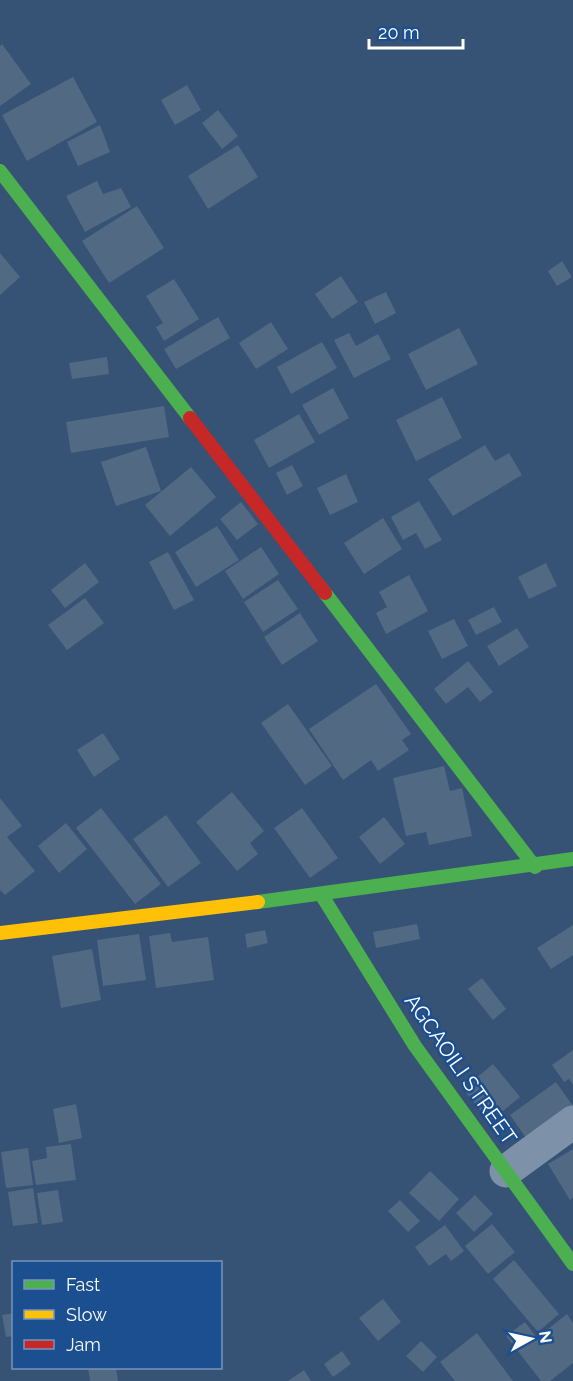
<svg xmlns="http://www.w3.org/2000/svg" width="573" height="1381" viewBox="0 0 573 1381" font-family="Raleway,sans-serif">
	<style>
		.building { fill: #526984 }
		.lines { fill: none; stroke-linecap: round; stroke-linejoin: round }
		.street { stroke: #7d92a8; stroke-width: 33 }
		.fast { stroke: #4caf50; stroke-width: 14 }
		.slow { stroke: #ffc107; stroke-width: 14 }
		.jam { stroke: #c62828; stroke-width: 14 }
		.labels { text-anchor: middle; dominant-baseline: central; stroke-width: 5; stroke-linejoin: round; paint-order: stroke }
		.street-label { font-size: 21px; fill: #fff; stroke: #1b4f8f }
	</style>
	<rect width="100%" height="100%" fill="#365274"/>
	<g class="building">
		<polygon points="2,44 31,84 0,106 0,46"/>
		<polygon points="73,77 97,122 27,161 2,115"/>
		<polygon points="187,85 201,110 175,125 161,100"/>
		<polygon points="218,110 238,136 222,149 202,123"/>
		<polygon points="100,125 110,152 78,166 67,142"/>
		<polygon points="238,145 258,177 208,209 188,176"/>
		<polygon points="97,181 103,194 121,188 131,207 85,232 66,196"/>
		<polygon points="137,206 164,248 109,283 82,241"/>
		<polygon points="0,253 20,277 0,295"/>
		<polygon points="562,261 572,277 557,286 548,271"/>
		<polygon points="341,276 358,302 332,319 315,294"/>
		<polygon points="174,279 199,319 164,341 156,327 163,323 146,296"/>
		<polygon points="386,292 396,313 375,324 364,302"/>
		<polygon points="218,317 230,338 176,369 164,349"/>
		<polygon points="271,322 288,349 256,369 239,343"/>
		<polygon points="459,328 478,364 426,390 408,354"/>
		<polygon points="349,333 356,346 378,334 391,359 354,378 334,340"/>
		<polygon points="322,342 337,368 291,394 277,367"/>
		<polygon points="107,357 109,374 72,379 69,363"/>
		<polygon points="333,388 349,418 319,435 302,405"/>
		<polygon points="442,397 462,438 416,461 396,420"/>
		<polygon points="164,406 169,437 71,453 66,422"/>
		<polygon points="299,414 315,442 269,468 254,440"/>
		<polygon points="485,445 495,461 509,453 522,475 453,516 428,479"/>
		<polygon points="146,447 161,491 116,506 101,462"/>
		<polygon points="292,465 303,486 287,495 276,473"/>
		<polygon points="191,467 216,497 170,536 145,505"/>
		<polygon points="346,474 358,502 330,515 317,488"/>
		<polygon points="419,501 442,540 425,549 416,533 403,540 391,517"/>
		<polygon points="241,502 258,524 237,540 220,519"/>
		<polygon points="383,518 402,549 364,574 344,543"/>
		<polygon points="217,526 239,560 196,587 175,552"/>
		<polygon points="261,547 279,574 243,599 225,571"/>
		<polygon points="168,552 194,600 174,610 149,562"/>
		<polygon points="85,563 99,582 65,608 51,590"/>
		<polygon points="546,563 557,586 529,599 518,577"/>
		<polygon points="409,575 428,611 386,634 376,613 387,607 379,592"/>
		<polygon points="278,580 298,609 263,632 244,602"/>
		<polygon points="85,598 104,623 67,650 48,625"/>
		<polygon points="494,607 502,622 476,635 468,620"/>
		<polygon points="300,613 318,641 282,665 264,637"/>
		<polygon points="454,619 468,646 442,659 428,631"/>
		<polygon points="517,628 529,647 499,666 487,646"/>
		<polygon points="468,661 493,692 480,702 468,687 446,704 434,689"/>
		<polygon points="376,684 411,734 402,740 409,750 378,771 371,760 343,780 309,729"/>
		<polygon points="288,704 332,766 305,785 261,723"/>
		<polygon points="103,733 120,759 94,777 77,750"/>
		<polygon points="444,766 450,791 462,788 472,836 429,845 426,832 406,836 393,778"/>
		<polygon points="232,792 264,831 250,843 258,854 237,871 196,822"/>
		<polygon points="0,798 22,826 7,837 35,871 5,895 0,890"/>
		<polygon points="101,808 161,884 135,904 76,828"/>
		<polygon points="302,808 338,858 310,878 274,828"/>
		<polygon points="166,815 201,863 168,887 133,839"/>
		<polygon points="384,817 405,844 380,864 359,837"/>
		<polygon points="66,823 87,849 59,873 38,846"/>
		<polygon points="417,924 420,939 376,948 373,932"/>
		<polygon points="573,925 573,955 551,969 537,948"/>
		<polygon points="265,930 268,943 247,948 245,934"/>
		<polygon points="170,933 172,942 208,937 214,980 156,988 149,936"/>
		<polygon points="139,934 146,980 103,986 97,940"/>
		<polygon points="92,949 101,1000 61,1008 52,956"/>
		<polygon points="482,978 506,1009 493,1020 468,989"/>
		<polygon points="573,1050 573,1085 569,1079 564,1082 552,1065"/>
		<polygon points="493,1064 520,1097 490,1122 463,1089"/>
		<polygon points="556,1082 573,1106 531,1145 510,1115"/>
		<polygon points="76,1104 82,1138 59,1143 53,1109"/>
		<polygon points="71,1144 76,1180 36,1185 32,1161 47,1158 46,1147"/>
		<polygon points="28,1148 33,1185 6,1188 1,1152"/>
		<polygon points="573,1149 573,1198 570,1200 548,1164"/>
		<polygon points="430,1171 459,1199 439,1221 409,1193"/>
		<polygon points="33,1188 38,1223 13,1226 8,1192"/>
		<polygon points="58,1190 63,1222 42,1225 37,1193"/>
		<polygon points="475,1195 493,1214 474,1232 456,1213"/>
		<polygon points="400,1200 420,1221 408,1232 388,1211"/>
		<polygon points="492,1224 515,1252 488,1274 465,1246"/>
		<polygon points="445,1225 464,1251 451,1261 446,1254 429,1266 415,1247"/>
		<polygon points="514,1260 559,1314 538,1332 493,1279"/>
		<polygon points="383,1299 401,1322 378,1341 359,1318"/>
		<polygon points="14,1313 14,1336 6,1337 2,1315"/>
		<polygon points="567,1314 573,1323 573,1363 550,1381 541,1381 506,1336 525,1322 537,1338"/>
		<polygon points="477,1333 513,1381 455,1381 440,1362"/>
		<polygon points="421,1341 437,1357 423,1372 406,1356"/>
		<polygon points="342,1351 351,1364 333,1377 324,1364"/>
		<polygon points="88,1368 116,1368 118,1381 90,1381"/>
		<polygon points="304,1370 311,1381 288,1381"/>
	</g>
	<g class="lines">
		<polyline class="street" points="506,1171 573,1122"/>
		<g class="fast">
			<polyline points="0,171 190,418"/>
			<polyline points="325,593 535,867"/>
			<polyline points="321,894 415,1046 573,1264"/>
			<polyline points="258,902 573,859"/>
		</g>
		<polyline class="slow" points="0,933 258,902"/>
		<polyline class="jam" points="190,418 325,593"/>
	</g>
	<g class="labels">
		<g class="street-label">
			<text transform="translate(461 1069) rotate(55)">AGCAOILI STREET</text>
		</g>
	</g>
	<rect x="12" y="1261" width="210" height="108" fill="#1b4f8f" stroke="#7695bc" stroke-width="1.5"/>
	<rect x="24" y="1280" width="30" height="9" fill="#4caf50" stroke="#7695bc" stroke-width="1.5"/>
	<text x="66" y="1291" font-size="18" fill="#ffffff">Fast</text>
	<rect x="24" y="1310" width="30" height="9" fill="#ffc107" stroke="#7695bc" stroke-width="1.5"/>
	<text x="66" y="1321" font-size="18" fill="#ffffff">Slow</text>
	<rect x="24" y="1340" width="30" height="9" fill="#c62828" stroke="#7695bc" stroke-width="1.5"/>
	<text x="66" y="1351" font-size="18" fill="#ffffff">Jam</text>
	<g transform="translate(531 1339) rotate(82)" stroke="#1b4f8f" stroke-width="4.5" paint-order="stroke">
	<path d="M0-4.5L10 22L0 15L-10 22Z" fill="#ffffff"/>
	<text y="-9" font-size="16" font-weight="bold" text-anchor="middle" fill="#ffffff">N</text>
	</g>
	<path d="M369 39v9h94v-9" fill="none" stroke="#ffffff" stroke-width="3"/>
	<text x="378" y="39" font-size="18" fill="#ffffff" stroke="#1b4f8f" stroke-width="4.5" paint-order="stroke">20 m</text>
</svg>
